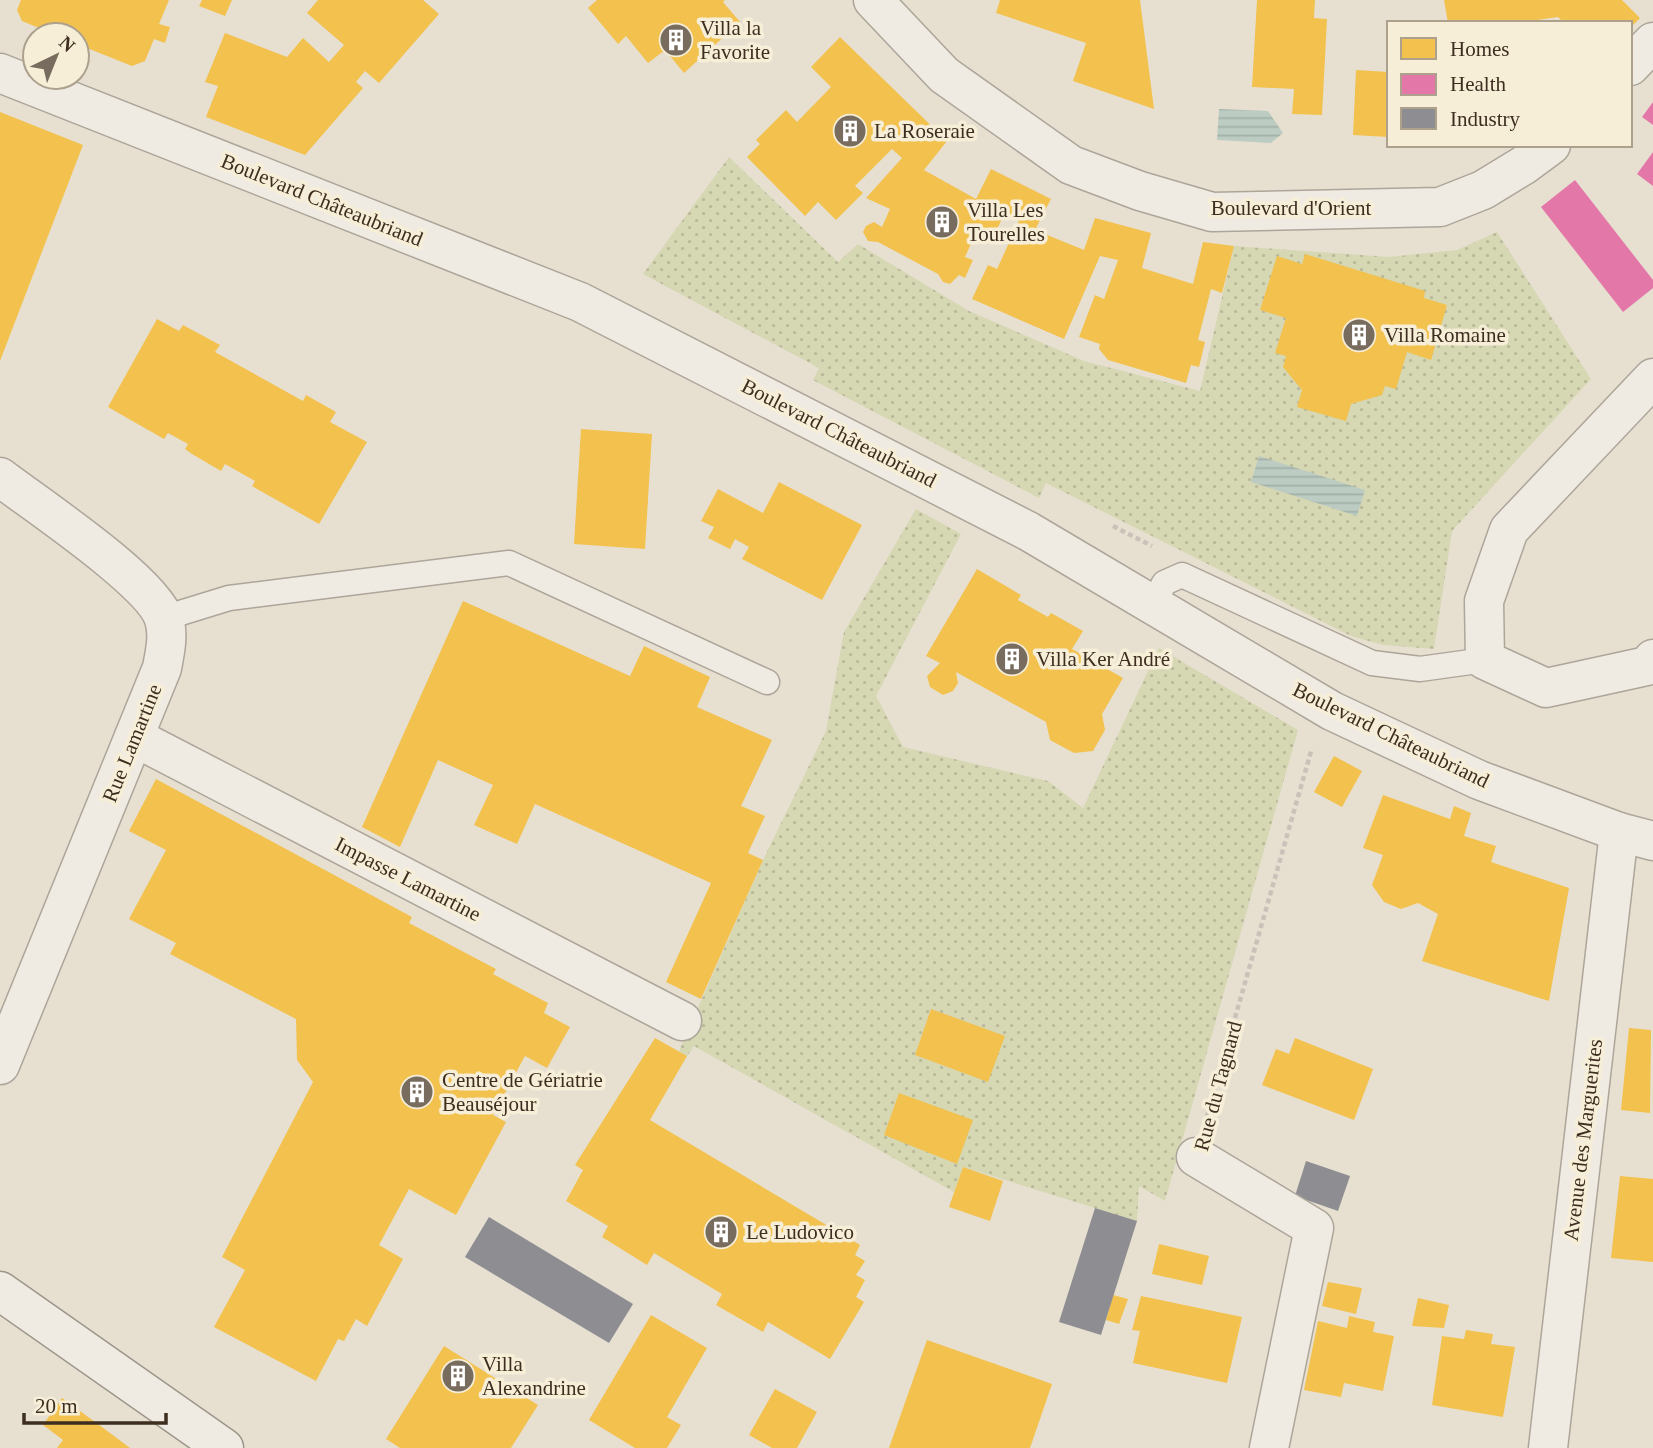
<svg xmlns="http://www.w3.org/2000/svg" width="1653" height="1448" viewBox="0 0 1653 1448" font-family="'Times New Roman',serif">
	<style>
		.garden { fill: url(#garden-dots) }
		.water { fill: url(#water-rules) }
		.homes { fill: #f2c14e }
		.health { fill: #e377a8 }
		.industry { fill: #8d8d92 }
		.lines { fill: none; stroke-linecap: round; stroke-linejoin: round }
		.service-casing { stroke: #ada599; stroke-width: 27 }
		.minor-casing { stroke: #ada599; stroke-width: 41 }
		.secondary-casing { stroke: #9c958a; stroke-width: 41 }
		.path { stroke: #c8c2b9; stroke-width: 4.5; stroke-dasharray: 5 3.5; stroke-linecap: butt }
		.service { stroke: #efebe3; stroke-width: 24 }
		.minor { stroke: #efebe3; stroke-width: 38 }
		.secondary { stroke: #efebe3; stroke-width: 38 }
		.labels { text-anchor: middle; dominant-baseline: central; stroke-width: 7; stroke-linejoin: round; paint-order: stroke }
		.poi-label { font-size: 21px; fill: #3d2e20; stroke: #f7eed8; text-anchor: start }
		.street-label { font-size: 21px; fill: #3d2e20; stroke: #f7eed8 }
	</style>
	<defs>
		<pattern id="garden-dots" width="8" height="8" patternUnits="userSpaceOnUse" patternTransform="scale(1.75)"><rect width="8" height="8" fill="#d6d7b3"/><path d="M2 2h.1M6 6h.1" fill="none" stroke="#b9b99a" stroke-width="1.8" stroke-linecap="round"/></pattern>
		<pattern id="water-rules" width="6" height="5" patternUnits="userSpaceOnUse" patternTransform="scale(1.75)"><rect width="6" height="5" fill="#bcccc2"/><path d="M0 2.5h6" fill="none" stroke="#a2b0a6"/></pattern>
	</defs>
	<rect width="100%" height="100%" fill="#e7e0d1"/>
	<g class="garden">
		<polygon points="729,157 838,262 858,244 969,311 1084,361 1200,391 1234,246 1389,257 1457,250 1497,232 1591,379 1452,531 1434,649 1383,645 1351,636 1046,483 1039,498 813,380 819,368 643,274"/>
		<polygon points="916,509 961,534 876,696 903,747 1048,781 1083,808 1159,648 1298,730 1165,1201 1139,1186 1137,1221 963,1167 954,1192 694,1046 687,1056 679,1051 763,860 826,731 844,632"/>
	</g>
	<g class="water">
		<polygon points="1219,109 1268,111 1283,133 1271,143 1217,140"/>
		<polygon points="1259,456 1365,490 1357,516 1251,482"/>
	</g>
	<g class="homes">
		<polygon points="21,0 169,0 159,24 170,27 165,43 154,39 145,61 132,66 77,44 77,35 56,35 22,21 17,10"/>
		<polygon points="202,0 232,0 225,16 199,6"/>
		<polygon points="318,0 423,0 439,14 379,83 365,71 356,82 363,88 305,155 206,117 218,86 205,82 225,33 287,57 303,38 329,62 344,45 307,13"/>
		<polygon points="597,0 725,0 723,2 740,22 684,73 665,50 648,63 626,36 618,44 588,8"/>
		<polygon points="1000,0 1140,0 1154,109 1073,81 1086,43 996,13"/>
		<polygon points="1257,0 1315,0 1314,18 1327,19 1322,115 1292,114 1294,89 1252,87"/>
		<polygon points="1444,0 1622,0 1640,18 1630,28 1630,23 1564,23 1558,17 1518,23 1448,23"/>
		<polygon points="840,37 947,141 924,170 976,199 991,169 1051,199 1035,230 1084,250 1095,218 1151,233 1142,268 1193,284 1203,242 1234,246 1222,293 1211,289 1198,340 1205,342 1199,367 1191,365 1186,383 1108,360 1099,349 1100,344 1079,337 1095,295 1104,299 1118,260 1100,256 1064,339 972,299 988,265 997,269 1019,221 1004,215 990,243 975,235 965,257 973,260 965,278 959,275 950,284 943,282 938,274 878,242 868,241 863,232 866,226 874,222 882,227 890,209 866,198 902,158 892,149 855,186 863,193 836,220 818,202 805,216 747,157 760,144 756,140 786,110 797,122 831,87 811,67"/>
		<polygon points="1356,70 1389,72 1389,137 1353,135"/>
		<polygon points="0,112 83,145 0,361"/>
		<polygon points="1305,254 1425,291 1424,298 1447,305 1431,360 1407,352 1396,389 1385,386 1382,395 1351,404 1346,421 1297,407 1302,390 1283,367 1286,356 1275,353 1286,318 1260,310 1277,256 1302,264"/>
		<polygon points="157,319 179,331 183,325 220,345 215,352 303,401 306,395 336,412 330,422 367,442 319,524 252,486 255,481 225,464 221,471 192,454 185,449 188,444 168,433 164,439 108,407"/>
		<polygon points="581,429 652,434 645,549 574,544"/>
		<polygon points="779,482 862,525 822,600 742,559 749,547 735,539 730,549 708,538 714,527 701,521 718,489 763,513"/>
		<polygon points="977,569 1021,595 1018,600 1048,617 1051,613 1083,631 1072,649 1123,678 1102,714 1105,730 1093,751 1074,753 1050,740 1046,722 956,672 958,683 953,691 943,695 930,687 927,676 940,663 926,656"/>
		<polygon points="463,601 630,676 644,646 710,677 697,707 772,740 741,806 765,816 748,853 763,860 701,999 666,982 711,883 535,804 517,844 474,825 493,785 438,760 400,847 362,827"/>
		<polygon points="1334,756 1362,771 1342,807 1314,792"/>
		<polygon points="156,779 412,917 409,923 496,969 493,974 548,1003 544,1013 570,1027 547,1068 525,1056 493,1115 506,1122 456,1215 409,1189 379,1245 403,1259 367,1326 356,1319 344,1341 338,1339 316,1381 214,1327 245,1270 222,1257 313,1082 297,1060 296,1019 170,954 176,943 129,919 166,850 129,831"/>
		<polygon points="1383,795 1450,819 1454,806 1471,813 1464,836 1496,846 1491,862 1569,888 1549,1001 1422,961 1438,914 1418,903 1401,909 1384,902 1372,885 1383,855 1363,848"/>
		<polygon points="931,1009 1005,1036 988,1082 915,1055"/>
		<polygon points="1629,1028 1651,1030 1650,1113 1621,1110"/>
		<polygon points="655,1038 687,1056 650,1120 860,1245 855,1255 865,1261 856,1275 865,1280 856,1297 864,1302 830,1359 768,1322 763,1332 716,1305 722,1294 654,1253 647,1265 602,1237 608,1226 566,1201 583,1170 575,1165"/>
		<polygon points="1295,1038 1373,1069 1354,1120 1262,1085 1276,1049 1289,1054"/>
		<polygon points="899,1093 973,1120 957,1164 884,1135"/>
		<polygon points="963,1167 1003,1181 990,1221 949,1207"/>
		<polygon points="1620,1176 1653,1179 1653,1262 1611,1258"/>
		<polygon points="1159,1244 1209,1256 1202,1285 1152,1274"/>
		<polygon points="1328,1282 1362,1288 1356,1314 1322,1306"/>
		<polygon points="1113,1295 1128,1299 1119,1324 1106,1320"/>
		<polygon points="1141,1296 1242,1317 1227,1383 1133,1363 1140,1331 1132,1330"/>
		<polygon points="1418,1298 1449,1305 1444,1328 1412,1326"/>
		<polygon points="651,1315 707,1348 667,1417 681,1425 667,1448 635,1448 589,1420"/>
		<polygon points="1349,1316 1375,1322 1373,1332 1394,1336 1383,1391 1344,1383 1341,1397 1304,1390 1318,1321 1347,1328"/>
		<polygon points="1466,1330 1493,1334 1491,1344 1515,1347 1503,1417 1432,1405 1442,1336 1464,1339"/>
		<polygon points="927,1340 1052,1384 1030,1448 889,1448"/>
		<polygon points="444,1346 538,1405 511,1448 400,1448 386,1439"/>
		<polygon points="775,1389 817,1412 797,1448 772,1448 749,1435"/>
		<polygon points="62,1398 102,1427 130,1448 57,1448 63,1440 43,1425"/>
	</g>
	<g class="health">
		<polygon points="1653,102 1653,125 1642,117"/>
		<polygon points="1653,152 1653,186 1637,174"/>
		<polygon points="1575,180 1653,280 1653,288 1623,312 1541,207"/>
	</g>
	<g class="industry">
		<polygon points="1306,1161 1350,1176 1338,1211 1295,1196"/>
		<polygon points="1095,1208 1137,1221 1101,1335 1059,1322"/>
		<polygon points="489,1217 633,1304 609,1343 465,1257"/>
	</g>
	<g class="lines">
		<defs>
			<g id="service">
				<polyline points="1153,606 1164,583 1182,575 1372,663 1420,669 1485,660"/>
				<polyline points="164,618 229,598 509,563 767,682"/>
			</g>
			<g id="minor">
				<polyline points="873,0 944,75 1071,165 1140,191 1212,212 1440,207 1483,190 1524,165 1551,145"/>
				<polyline points="1630,66 1653,42"/>
				<polyline points="0,73 580,302 1028,531 1332,711 1479,780 1619,832 1653,841"/>
				<polyline points="1653,378 1509,530 1484,601 1485,660 1546,688 1647,666 1653,659"/>
				<path d="M0,477C35,504 153,582 164,619C169,635 165,652 162,668L0,1065"/>
				<polyline points="134,737 682,1021"/>
				<polyline points="1196,1157 1314,1228 1269,1448"/>
				<polyline points="1548,1448 1619,832"/>
			</g>
			<polyline id="secondary" points="0,1291 224,1448"/>
		</defs>
		<use href="#service" class="service-casing"/>
		<use href="#minor" class="minor-casing"/>
		<use href="#secondary" class="secondary-casing"/>
		<g class="path">
			<polyline points="1113,526 1152,546"/>
			<polyline points="1207,1116 1312,748"/>
		</g>
		<use href="#service" class="service"/>
		<use href="#minor" class="minor"/>
		<use href="#secondary" class="secondary"/>
	</g>
	<defs>
		<symbol id="building-disc" viewBox="-11 -11 22 22"><circle r="9.5" fill="#786c5e" stroke="#f7eed8"/><path d="M-4-6H4V6H1V3H-1V6H-4ZM-2.5-4.3h1.7v1.8h-1.7ZM.8-4.3h1.7v1.8H.8ZM-2.5-1h1.7V.8h-1.7ZM.8-1h1.7V.8H.8Z" fill="#fff"/></symbol>
	</defs>
	<g fill-rule="evenodd">
		<use href="#building-disc" x="657" y="21" width="38" height="38"/>
		<use href="#building-disc" x="831" y="112" width="38" height="38"/>
		<use href="#building-disc" x="923" y="203" width="38" height="38"/>
		<use href="#building-disc" x="1340" y="316" width="38" height="38"/>
		<use href="#building-disc" x="993" y="640" width="38" height="38"/>
		<use href="#building-disc" x="398" y="1073" width="38" height="38"/>
		<use href="#building-disc" x="702" y="1213" width="38" height="38"/>
		<use href="#building-disc" x="439" y="1357" width="38" height="38"/>
	</g>
	<g class="labels">
		<g class="poi-label">
			<text x="700" y="28">Villa la<tspan x="700" dy="24">Favorite</tspan></text>
			<text x="874" y="131">La Roseraie</text>
			<text x="967" y="210">Villa Les<tspan x="967" dy="24">Tourelles</tspan></text>
			<text x="1384" y="335">Villa Romaine</text>
			<text x="1036" y="659">Villa Ker André</text>
			<text x="442" y="1080">Centre de Gériatrie<tspan x="442" dy="24">Beauséjour</tspan></text>
			<text x="746" y="1232">Le Ludovico</text>
			<text x="482" y="1364">Villa<tspan x="482" dy="24">Alexandrine</tspan></text>
		</g>
		<g class="street-label">
			<text transform="translate(322 200) rotate(22)">Boulevard Châteaubriand</text>
			<text x="1291" y="208">Boulevard d'Orient</text>
			<text transform="translate(839 433) rotate(27)">Boulevard Châteaubriand</text>
			<text transform="translate(1391 735) rotate(26)">Boulevard Châteaubriand</text>
			<text transform="translate(132 743) rotate(-68)">Rue Lamartine</text>
			<text transform="translate(408 879) rotate(27)">Impasse Lamartine</text>
			<text transform="translate(1218 1086) rotate(-75)">Rue du Tagnard</text>
			<text transform="translate(1583 1140) rotate(-83)">Avenue des Marguerites</text>
		</g>
	</g>
	<rect x="1387" y="21" width="245" height="126" fill="#f7eed8" stroke="#ada18e" stroke-width="2"/>
	<rect x="1401" y="38" width="35" height="21" fill="#f2c14e" stroke="#ada18e" stroke-width="2"/>
	<text x="1450" y="56" font-size="21" fill="#3d2e20">Homes</text>
	<rect x="1401" y="74" width="35" height="21" fill="#e377a8" stroke="#ada18e" stroke-width="2"/>
	<text x="1450" y="91" font-size="21" fill="#3d2e20">Health</text>
	<rect x="1401" y="108" width="35" height="21" fill="#8d8d92" stroke="#ada18e" stroke-width="2"/>
	<text x="1450" y="126" font-size="21" fill="#3d2e20">Industry</text>
	<g transform="translate(56 56) rotate(43)"><circle r="33" fill="#f7eed8" stroke="#ada18e" stroke-width="2"/>
	<path d="M0-5L12 26L0 18L-12 26Z" fill="#786c5e"/>
	<text y="-10" font-size="19" font-weight="bold" text-anchor="middle" fill="#3d2e20">N</text>
	</g>
	<path d="M24 1413v10h142v-10" fill="none" stroke="#3d2e20" stroke-width="3.5"/>
	<text x="35" y="1413" font-size="21" fill="#3d2e20" stroke="#f7eed8" stroke-width="5" paint-order="stroke">20 m</text>
</svg>
